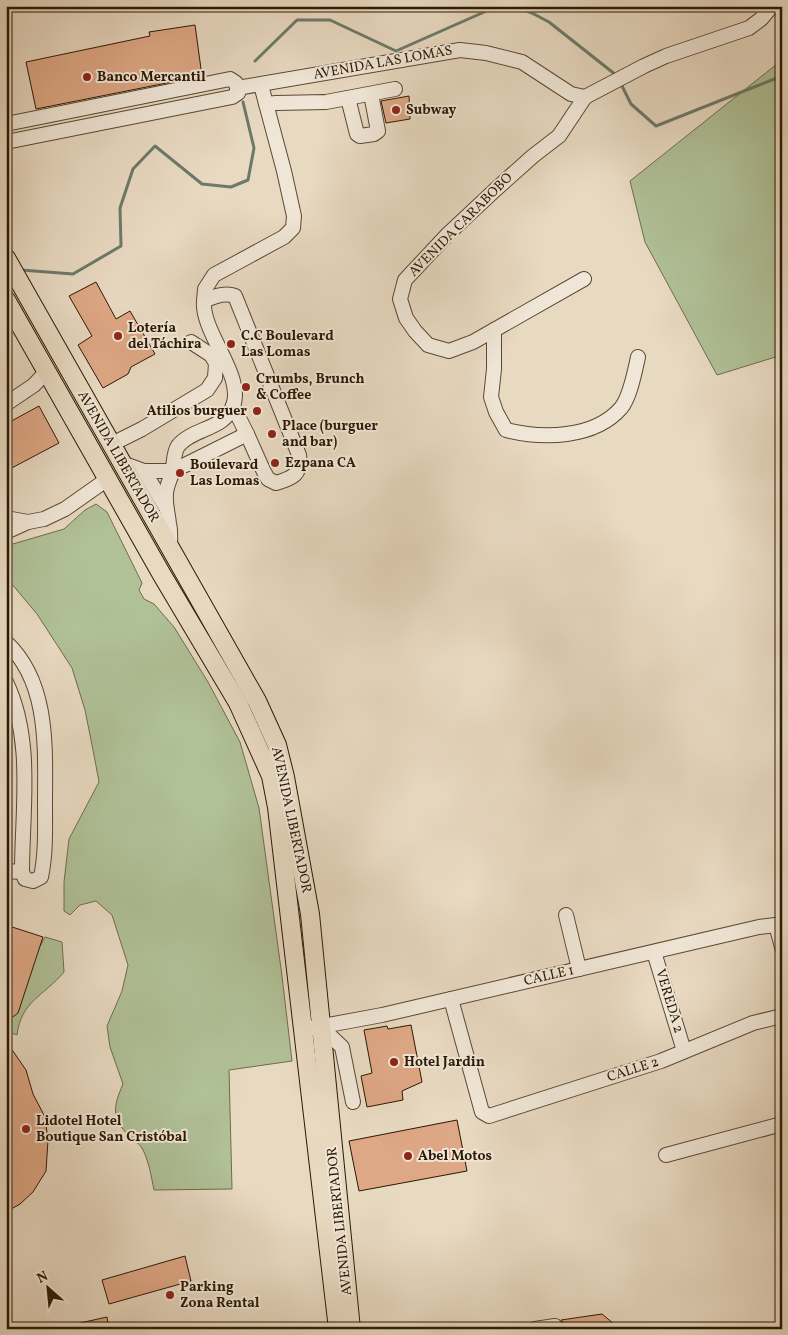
<svg xmlns="http://www.w3.org/2000/svg" width="788" height="1335" viewBox="0 0 788 1335" font-family="Vollkorn,serif">
	<style>
		.green { fill: #b0c097; stroke: #6e6c4d }
		.lines { fill: none; stroke-linecap: round; stroke-linejoin: round }
		.stream { stroke: #6c7a6b; stroke-width: 3 }
		.building { fill: #dea785; stroke: #2b1903 }
		.minor-casing { stroke: #5a4932; stroke-width: 16 }
		.major-casing { stroke: #2b1903; stroke-width: 20 }
		.minor { stroke: #f0e6d7; stroke-width: 14 }
		.major { stroke: #e8d9c1; stroke-width: 18 }
		.poi-dot { fill: #8f2418; stroke: #f0e6d7; stroke-width: 2 }
		.labels { text-anchor: middle; dominant-baseline: central; stroke-width: 4; stroke-linejoin: round; paint-order: stroke }
		.street-label { font-size: 14px; fill: #2b1903; stroke: #f0e6d7 }
		.poi-label { font-size: 14px; font-weight: bold; fill: #2b1903; stroke: #f0e6d7; text-anchor: start }
	</style>
	<rect width="100%" height="100%" fill="#e8d9c1"/>
	<filter id="stains"><feTurbulence type="fractalNoise" baseFrequency=".004" numOctaves="4"/><feColorMatrix values="0 0 0 0 .2 0 0 0 0 .09 0 0 0 0 .02 0 0 0 .5 -.17"/></filter>
	<radialGradient id="worn" r=".72"><stop offset=".6" stop-color="#630" stop-opacity="0"/><stop offset="1" stop-color="#630" stop-opacity=".3"/></radialGradient>
	<g class="green">
		<polygon points="782,60 782,355 717,375 645,242 630,181"/>
		<path d="M96,504L107,512L142,583L139,590L144,599L154,604L174,627L208,682L240,742L259,808L282,976L292,1061L229,1070L232,1189L154,1190C151,1176 149,1161 142,1148C139,1143 134,1141 130,1137C111,1118 113,1107 123,1084L110,1047L107,1026L122,991L128,965L112,915L96,901L80,905L70,915L64,911V882L69,839L99,782L94,755L85,710L72,668L37,614L6,577V546L64,529L85,510Z"/>
		<path d="M45,937L62,942L64,972C44,996 21,1001 17,1035L6,1031V1011Z"/>
	</g>
	<g class="lines">
		<g class="stream">
			<polyline points="255,61 297,20 330,20 396,51 491,9 521,9 532,13 549,22 616,75"/>
			<polyline points="621,84 631,104 656,126 782,76"/>
			<polyline points="21,270 73,274 121,246 120,208 133,169 155,146 202,184 231,187 248,180 254,148 243,102"/>
		</g>
	</g>
	<g class="building">
		<polygon points="195,25 202,76 36,109 26,62 150,36 149,32"/>
		<polygon points="409,96 410,119 386,123 381,101"/>
		<polygon points="96,282 116,319 130,311 155,354 131,367 128,374 103,388 78,345 92,336 69,296"/>
		<polygon points="39,406 59,443 6,471 6,424"/>
		<polygon points="6,925 43,937 18,1013 6,1022"/>
		<polygon points="411,1025 422,1082 402,1091 403,1100 367,1107 361,1076 372,1073 364,1030 387,1026 388,1029"/>
		<polygon points="6,1041 26,1070 33,1094 45,1117 48,1140 46,1171 33,1192 20,1204 6,1212"/>
		<polygon points="457,1120 467,1171 359,1191 349,1141"/>
		<polygon points="185,1256 191,1281 109,1304 102,1280"/>
		<polygon points="602,1314 620,1329 563,1329 564,1324 561,1320"/>
		<polygon points="107,1317 109,1329 71,1329 71,1325"/>
	</g>
	<g class="lines">
		<defs>
			<g id="minor">
				<polyline points="237,88 460,50 486,53 522,62 571,94 585,97 644,66 666,56 749,28 761,19 772,6"/>
				<polyline points="348,98 357,134 360,136 374,134 378,131 371,94"/>
				<polyline points="266,104 276,103 326,102 395,89"/>
				<polyline points="6,124 230,79 236,83 238,93 232,97 222,99 6,142"/>
				<polyline points="584,279 473,342 449,351 428,345 415,331 406,318 400,299 405,280 448,234 495,190 533,156 559,136 585,97"/>
				<polyline points="204,301 205,289 214,275 284,237 293,228 294,216 284,171 261,85"/>
				<path d="M494,330V369L491,397L496,412L506,430C542,439 594,439 621,408C630,397 635,371 638,357"/>
				<polyline points="6,404 34,385 47,371"/>
				<polyline points="233,406 247,434"/>
				<polyline points="112,444 142,429 207,390 215,378 216,363 211,355 191,342"/>
				<path d="M122,463L144,471H173L247,434L264,472L268,479L276,483C293,478 302,474 299,455L235,296C225,292 214,296 204,301C201,332 245,376 233,406C224,430 192,428 178,446C174,452 174,461 173,468C172,477 166,485 166,494C165,504 168,513 169,524C171,531 170,539 170,547"/>
				<polyline points="144,471 165,506"/>
				<polyline points="6,518 28,522"/>
				<polyline points="6,532 28,522 44,519 65,509 109,478"/>
				<path d="M6,642C50,683 45,750 45,805C45,829 46,853 41,877L33,881L25,879L22,872C22,810 34,740 6,682"/>
				<polyline points="6,871 22,872"/>
				<polyline points="566,915 579,969"/>
				<polyline points="776,925 782,947"/>
				<polyline points="654,952 684,1051"/>
				<polyline points="451,999 482,1112 489,1116 661,1061 753,1023 782,1016"/>
				<polyline points="321,1027 342,1047 353,1102"/>
				<polyline points="312,1028 382,1015 759,927 776,925 782,927"/>
				<polyline points="666,1155 782,1124"/>
				<polyline points="535,1329 555,1326"/>
			</g>
			<g id="major">
				<polyline points="6,258 257,701 277,745 285,777 310,914 351,1329"/>
				<polyline points="6,300 162,575 238,703 271,776 277,807 338,1329"/>
			</g>
		</defs>
		<use href="#minor" class="minor-casing"/>
		<use href="#major" class="major-casing"/>
		<use href="#minor" class="minor"/>
		<use href="#major" class="major"/>
	</g>
	<g class="poi-dot">
		<circle cx="87" cy="77" r="5"/>
		<circle cx="396" cy="110" r="5"/>
		<circle cx="118" cy="336" r="5"/>
		<circle cx="231" cy="344" r="5"/>
		<circle cx="246" cy="387" r="5"/>
		<circle cx="257" cy="411" r="5"/>
		<circle cx="272" cy="434" r="5"/>
		<circle cx="275" cy="463" r="5"/>
		<circle cx="180" cy="473" r="5"/>
		<circle cx="394" cy="1062" r="5"/>
		<circle cx="26" cy="1129" r="5"/>
		<circle cx="408" cy="1156" r="5"/>
		<circle cx="170" cy="1295" r="5"/>
	</g>
	<g class="labels">
		<g class="street-label">
			<text transform="translate(383 63) rotate(-10)">AVENIDA LAS LOMAS</text>
			<text transform="translate(461 225) rotate(-45)">AVENIDA CARABOBO</text>
			<text transform="translate(118 457) rotate(60)">AVENIDA LIBERTADOR</text>
			<text transform="translate(291 820) rotate(78)">AVENIDA LIBERTADOR</text>
			<text transform="translate(549 976) rotate(-13)">CALLE 1</text>
			<text transform="translate(669 1001) rotate(73)">VEREDA 2</text>
			<text transform="translate(633 1070) rotate(-18)">CALLE 2</text>
			<text transform="translate(340 1221) rotate(-96)">AVENIDA LIBERTADOR</text>
		</g>
		<g class="poi-label">
			<text x="97" y="77">Banco Mercantil</text>
			<text x="406" y="110">Subway</text>
			<text x="128" y="328">Lotería<tspan x="128" dy="16">del Táchira</tspan></text>
			<text x="241" y="336">C.C Boulevard<tspan x="241" dy="16">Las Lomas</tspan></text>
			<text x="256" y="379">Crumbs, Brunch<tspan x="256" dy="16">&amp; Coffee</tspan></text>
			<text x="247" y="411" text-anchor="end">Atilios burguer</text>
			<text x="282" y="426">Place (burguer<tspan x="282" dy="16">and bar)</tspan></text>
			<text x="285" y="463">Ezpana CA</text>
			<text x="190" y="465">Boulevard<tspan x="190" dy="16">Las Lomas</tspan></text>
			<text x="404" y="1062">Hotel Jardin</text>
			<text x="36" y="1121">Lidotel Hotel<tspan x="36" dy="16">Boutique San Cristóbal</tspan></text>
			<text x="418" y="1156">Abel Motos</text>
			<text x="180" y="1287">Parking<tspan x="180" dy="16">Zona Rental</tspan></text>
		</g>
	</g>
	<rect width="788" height="1335" fill="none" stroke="#e8d9c1" stroke-width="25"/>
	<rect x="8" y="8" width="773" height="1320" fill="none" stroke="#2b1903" stroke-width="2.5"/>
	<rect x="12" y="12" width="763" height="1310" fill="none" stroke="#2b1903"/>
	<g transform="translate(48 1288) rotate(333)" stroke="#f0e6d7" stroke-width="4" paint-order="stroke">
	<path d="M0-4L9 19L0 12L-9 19Z" fill="#2b1903"/>
	<text y="-8" font-size="14" font-weight="bold" text-anchor="middle" fill="#2b1903">N</text>
	</g>
	<rect width="100%" height="100%" filter="url(#stains)"/>
	<rect width="100%" height="100%" fill="url(#worn)"/>
</svg>
